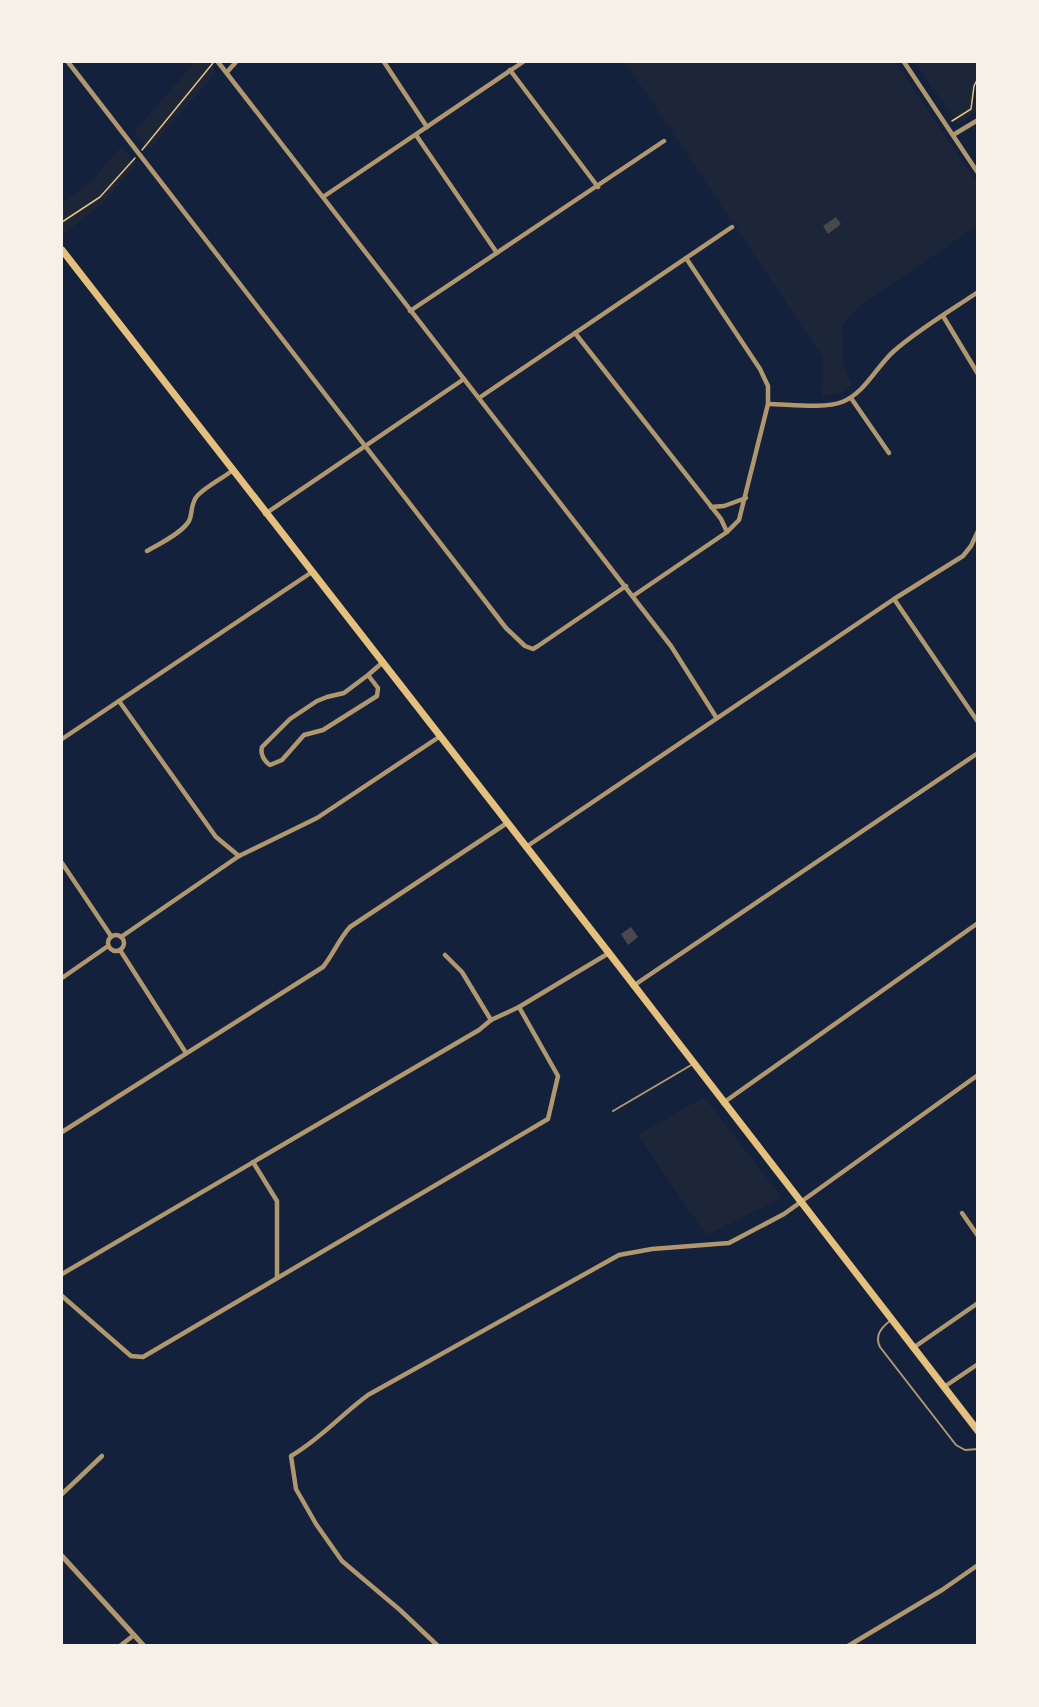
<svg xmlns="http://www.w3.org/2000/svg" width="1039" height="1707" viewBox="0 0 1039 1707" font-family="Lora,serif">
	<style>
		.green { fill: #1d2539 }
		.building { fill: #48494c }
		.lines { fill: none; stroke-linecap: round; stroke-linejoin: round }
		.path { stroke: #e5c07b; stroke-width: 1.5 }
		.service { stroke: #b1986c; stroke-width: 2 }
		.minor { stroke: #b1986c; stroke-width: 4.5 }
		.tertiary { stroke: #b1986c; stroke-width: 5 }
		.primary { stroke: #e5c07b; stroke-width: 7 }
	</style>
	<rect width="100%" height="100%" fill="#14213d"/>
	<g class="green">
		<polygon points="195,62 208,62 216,72 149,150 134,132"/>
		<polygon points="625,62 895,62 977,182 977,226 859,306 842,326 844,368 852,385 842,392 822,396 823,358"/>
		<polygon points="915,62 977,62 977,111 958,124"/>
		<polygon points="122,146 136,164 102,204 63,234 62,232 62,202 91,182"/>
		<polygon points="704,1097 782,1198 706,1235 638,1135"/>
	</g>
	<g class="building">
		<polygon points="836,217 841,224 828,234 823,226"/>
		<polygon points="631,927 638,937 628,945 621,934"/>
	</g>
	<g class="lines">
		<g class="path">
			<polyline points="952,121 971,109 974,86 978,78"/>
			<polyline points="142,150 213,63"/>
			<polyline points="62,222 100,197 135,158"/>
		</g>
		<g class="service">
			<polyline points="613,1111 693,1064"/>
			<path d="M891,1320C882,1327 874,1335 880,1347L956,1445L965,1450L978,1449"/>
		</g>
		<g class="minor">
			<polyline points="68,62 506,628 525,646 533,649 538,646 626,586"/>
			<polyline points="218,62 671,646 716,717"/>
			<polyline points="384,62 427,127"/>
			<polyline points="904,62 978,173"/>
			<polyline points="510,70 598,187"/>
			<polyline points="227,72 236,62"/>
			<polyline points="416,135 497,253"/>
			<polyline points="953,135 978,120"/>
			<polyline points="323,197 523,62"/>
			<polyline points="410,311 664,141"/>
			<polyline points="943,316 978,374"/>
			<polyline points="575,333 721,519 727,532"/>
			<polyline points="479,398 732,227"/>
			<polyline points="851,398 889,453"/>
			<path d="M768,404C787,404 825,409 842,402C865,393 876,367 894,351C919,329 950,311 978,292"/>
			<polyline points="711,507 724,506 746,498"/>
			<polyline points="265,514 464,379"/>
			<path d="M147,551C158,545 182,533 189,521C193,513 190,503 198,495C207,486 221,479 232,471"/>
			<polyline points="633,596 727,532 739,520 768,404 768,386 760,369 686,258"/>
			<polyline points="894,599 978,722"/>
			<path d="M368,675L344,693L327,697L317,701L290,719L262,747C260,754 264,761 270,765L282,760L304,735L323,730L377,696L378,688L368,675L382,663"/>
			<polyline points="119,701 216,837 239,856"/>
			<polyline points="62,739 312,572"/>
			<polyline points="526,847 894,599 963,556 971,546 978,531"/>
			<polyline points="62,863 111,936"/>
			<circle cx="116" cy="943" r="8"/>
			<polyline points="121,937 239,856 317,818 439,737"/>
			<polyline points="120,950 186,1053"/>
			<polyline points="445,955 462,972 491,1020"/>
			<polyline points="62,978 108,946"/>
			<polyline points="633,986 978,753"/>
			<polyline points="723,1103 978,923"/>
			<path d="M62,1132L323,967C334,953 339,939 350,927L507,823"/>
			<polyline points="253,1162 277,1201 277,1277"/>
			<polyline points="962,1213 978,1236"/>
			<polyline points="62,1274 479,1030 491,1020 519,1007 609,953"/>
			<polyline points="62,1296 131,1356 143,1357 548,1119 558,1076 519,1007"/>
			<polyline points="913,1348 978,1303"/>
			<polyline points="944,1387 978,1364"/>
			<polyline points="62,1494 102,1456"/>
			<polyline points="120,1646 134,1635"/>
			<path d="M438,1646L400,1610L342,1561L316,1524L296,1489L291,1456C320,1439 341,1415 368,1395L619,1255L652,1249L729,1243L784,1214L978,1075"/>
			<polyline points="848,1646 942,1590 978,1565"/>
		</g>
		<polyline class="tertiary" points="62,1556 144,1646"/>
		<polyline class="primary" points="62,250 609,953 978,1431"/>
	</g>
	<rect width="1039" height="1707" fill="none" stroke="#f6f1e7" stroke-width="126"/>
</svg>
